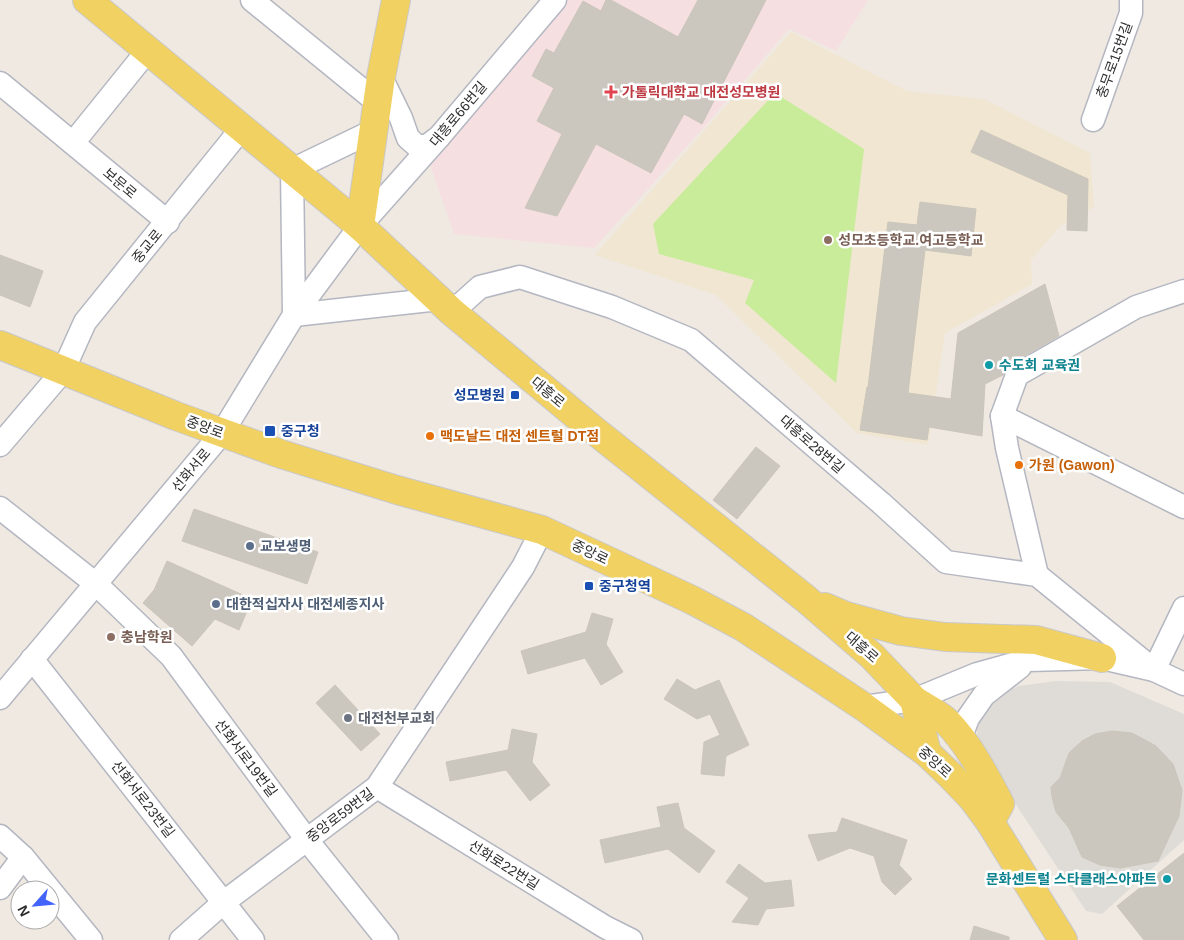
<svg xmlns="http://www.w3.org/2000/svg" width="1184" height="940" viewBox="0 0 1184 940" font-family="Helvetica,'Noto Sans KR',sans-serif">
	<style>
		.education { fill: #f0e6d1 }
		.medical { fill: #f5dfe0 }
		.pitch { fill: #c9ec9a }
		.plaza { fill: #dfdcd8 }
		.building { fill: #cbc7bf; stroke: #cbc5ba }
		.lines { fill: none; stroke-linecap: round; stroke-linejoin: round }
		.minor-casing { stroke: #b4b7c1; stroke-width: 25 }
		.major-casing { stroke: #c9c9c9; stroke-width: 30 }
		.minor { stroke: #fff; stroke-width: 22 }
		.major { stroke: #f2d163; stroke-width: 28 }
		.health-dot { fill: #e0444e; stroke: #fff; stroke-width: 2 }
		.education-dot { fill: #8d6e63; stroke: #fff; stroke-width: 2 }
		.culture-dot { fill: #0f9aa8; stroke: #fff; stroke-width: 2 }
		.transit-dot { fill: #1a4fb4; stroke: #fff; stroke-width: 2 }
		.food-dot { fill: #e8710a; stroke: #fff; stroke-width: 2 }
		.service-dot { fill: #5c6f8a; stroke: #fff; stroke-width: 2 }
		.worship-dot { fill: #6b7280; stroke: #fff; stroke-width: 2 }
		.labels { text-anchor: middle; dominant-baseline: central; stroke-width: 5; stroke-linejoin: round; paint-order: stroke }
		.street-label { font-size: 14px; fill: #2e2e2e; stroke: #fff }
		.health-label { font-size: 14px; font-weight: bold; fill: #be3a42; stroke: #fff; text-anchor: start }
		.education-label { font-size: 14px; font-weight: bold; fill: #785e54; stroke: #fff; text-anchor: start }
		.culture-label { font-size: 14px; font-weight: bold; fill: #0d838f; stroke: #fff; text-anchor: start }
		.transit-label { font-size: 14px; font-weight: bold; fill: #164399; stroke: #fff; text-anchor: start }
		.food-label { font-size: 14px; font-weight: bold; fill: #c56008; stroke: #fff; text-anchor: start }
		.service-label { font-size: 14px; font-weight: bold; fill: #4e5e75; stroke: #fff; text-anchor: start }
		.worship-label { font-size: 14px; font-weight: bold; fill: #5b616d; stroke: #fff; text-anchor: start }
	</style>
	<rect width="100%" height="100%" fill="#efe9e1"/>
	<polygon class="education" points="791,32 907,91 984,99 1090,153 1094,207 1060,226 1031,260 1032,284 945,333 928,445 857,433 716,295 595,255"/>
	<polygon class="medical" points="568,0 868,0 836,51 789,29 699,133 594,248 454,234 428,159"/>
	<polygon class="pitch" points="775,93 864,149 836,383 745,303 754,280 659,254 653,224"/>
	<polygon class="plaza" points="1056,681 1110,682 1184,714 1184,840 1102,914 1086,911 978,747 977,729 985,707 997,695 1019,686"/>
	<g class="building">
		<polygon points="606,0 611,0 678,37 698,0 766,0 702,124 684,114 651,173 596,144 557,216 525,208 562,134 537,121 554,88 532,76 546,49 554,53 583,1 601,11"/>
		<polygon points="981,130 1088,179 1087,231 1067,230 1068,195 971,152"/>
		<polygon points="920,202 976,209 971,256 925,250 908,393 951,399 958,333 1045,284 1059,336 1010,364 1003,375 985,384 982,436 929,427 927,440 860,430 867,387 868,387 888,222 917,225"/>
		<polygon points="0,255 43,271 30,307 0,295"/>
		<polygon points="756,447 780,466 737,519 713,500"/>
		<polygon points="194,509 318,552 307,584 182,541"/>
		<polygon points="167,561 252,599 239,630 215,619 192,646 143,603 154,590"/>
		<polygon points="592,613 613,619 606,644 623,672 601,685 585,658 528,674 521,651 586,632"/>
		<polygon points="677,679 695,690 719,680 749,745 726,756 724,776 701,774 704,742 720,735 710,714 697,719 664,699"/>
		<polygon points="335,685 380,734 361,751 316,703"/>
		<polygon points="512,729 537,734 532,762 550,785 530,801 506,770 450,781 446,762 508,750"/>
		<polygon points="1112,731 1132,733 1156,746 1173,764 1182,790 1179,816 1158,861 1120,868 1100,865 1082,857 1069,828 1056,812 1052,797 1051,787 1060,778 1069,753 1082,741 1095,734"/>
		<polygon points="678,803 684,828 715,851 699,873 668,849 605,863 600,840 661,827 657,807"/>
		<polygon points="842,818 907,840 899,865 912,879 895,895 882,882 874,856 850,848 818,861 808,835 837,832"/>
		<polygon points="1184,853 1184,940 1144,940 1117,906"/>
		<polygon points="739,864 765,883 791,880 794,906 766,909 758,925 732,922 749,898 726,882"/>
		<polygon points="974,926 1009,937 1009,940 970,940"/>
	</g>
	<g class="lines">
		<defs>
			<g id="minor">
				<polyline points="252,0 377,102"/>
				<polyline points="381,77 401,118 408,138 417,146 427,146 439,137"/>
				<polyline points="0,83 168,222"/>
				<polyline points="1093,120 1131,13 1131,0"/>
				<polyline points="373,131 292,170 294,315 439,299"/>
				<polyline points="73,143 148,50"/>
				<polyline points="452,312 480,287 520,277 612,307 691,340 881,503 946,562 1037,575 1154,670 1184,608"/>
				<polyline points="1002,416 1184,507"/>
				<polyline points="0,445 63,371 85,322 242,128"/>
				<polyline points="0,508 96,584 171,656 307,840 387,940"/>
				<polyline points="1037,575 1007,448 1002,416 1017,375 1136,307 1184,291"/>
				<polyline points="32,659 253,940"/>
				<polyline points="0,698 222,433 294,315 360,226 439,137 555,0"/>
				<polyline points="864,707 914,700 977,674 1028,660 1102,658 1154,670 1184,684"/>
				<polyline points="960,739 968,718 984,695 1020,667"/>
				<polyline points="377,787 605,927 631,940"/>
				<polyline points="0,836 23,857 91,940"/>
				<polyline points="0,888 23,857"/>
				<polyline points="181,940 224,902 377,787 523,567 542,530"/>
			</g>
			<g id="major">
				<polyline points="87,0 360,226 452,312 595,431 806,599 872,656 914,700 927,753"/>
				<polyline points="360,226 381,77 396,0"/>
				<polyline points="0,345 176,416 281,454 397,490 542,530 692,600 743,627 864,707 927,753 951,776 973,799 990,822 1063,940"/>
				<polyline points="825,607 846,616 901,631 945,637 1036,640 1102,658"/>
				<path d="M914,700C924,707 938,713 947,722C968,743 986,777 1000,804L990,822"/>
			</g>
		</defs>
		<use href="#minor" class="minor-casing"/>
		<use href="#major" class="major-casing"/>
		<use href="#minor" class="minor"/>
		<use href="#major" class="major"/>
	</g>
	<path class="health-dot" d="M608.5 84.5h5v5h5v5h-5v5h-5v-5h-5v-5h5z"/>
	<g class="education-dot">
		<circle cx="828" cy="240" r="5"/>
		<circle cx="111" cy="637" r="5"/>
	</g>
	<g class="culture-dot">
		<circle cx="989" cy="365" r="5"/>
		<circle cx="1167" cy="879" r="5"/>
	</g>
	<g class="transit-dot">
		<rect x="510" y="390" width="10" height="10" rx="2.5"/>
		<rect x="264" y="425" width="12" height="12" rx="2.5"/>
		<rect x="584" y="581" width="10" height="10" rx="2.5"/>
	</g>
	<g class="food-dot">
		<circle cx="430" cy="436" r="5"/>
		<circle cx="1019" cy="465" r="5"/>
	</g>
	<g class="service-dot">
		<circle cx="250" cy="546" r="5"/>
		<circle cx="216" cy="604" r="5"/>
	</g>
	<circle class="worship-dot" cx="348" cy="718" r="5"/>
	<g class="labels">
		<g class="street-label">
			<text transform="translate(1114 60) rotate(-70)">충무로15번길</text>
			<text transform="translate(458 114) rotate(-50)">대흥로66번길</text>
			<text transform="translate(120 183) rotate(40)">보문로</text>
			<text transform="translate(147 246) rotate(-51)">중교로</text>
			<text transform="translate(548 392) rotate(40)">대흥로</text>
			<text transform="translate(205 427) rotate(20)">중앙로</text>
			<text transform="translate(812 444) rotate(41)">대흥로28번길</text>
			<text transform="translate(191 470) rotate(-50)">선화서로</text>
			<text transform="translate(590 552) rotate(25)">중앙로</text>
			<text transform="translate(862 647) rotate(41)">대흥로</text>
			<text transform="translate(246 758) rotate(53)">선화서로19번길</text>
			<text transform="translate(935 762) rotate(42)">중앙로</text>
			<text transform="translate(143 799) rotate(52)">선화서로23번길</text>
			<text transform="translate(340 815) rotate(-37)">중앙로59번길</text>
			<text transform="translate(504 865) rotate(32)">선화로22번길</text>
		</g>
		<g class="health-label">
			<text x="622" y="92">가톨릭대학교 대전성모병원</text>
		</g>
		<g class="education-label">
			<text x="838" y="240">성모초등학교.여고등학교</text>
			<text x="121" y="637">충남학원</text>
		</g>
		<g class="culture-label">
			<text x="999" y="365">수도회 교육권</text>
			<text x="1157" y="879" text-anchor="end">문화센트럴 스타클래스아파트</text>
		</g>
		<g class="transit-label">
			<text x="505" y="395" text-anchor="end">성모병원</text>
			<text x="281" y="431">중구청</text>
			<text x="599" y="586">중구청역</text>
		</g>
		<g class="food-label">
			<text x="440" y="436">맥도날드 대전 센트럴 DT점</text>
			<text x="1029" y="465">가원 (Gawon)</text>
		</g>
		<g class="service-label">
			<text x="260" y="546">교보생명</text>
			<text x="226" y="604">대한적십자사 대전세종지사</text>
		</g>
		<g class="worship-label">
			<text x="358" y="718">대전천부교회</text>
		</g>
	</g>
	<g transform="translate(35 905) rotate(243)"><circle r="24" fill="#ffffff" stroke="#ababab"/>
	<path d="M0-4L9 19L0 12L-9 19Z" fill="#4264fb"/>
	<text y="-8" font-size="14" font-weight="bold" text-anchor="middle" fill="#2e2e2e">N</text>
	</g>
</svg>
